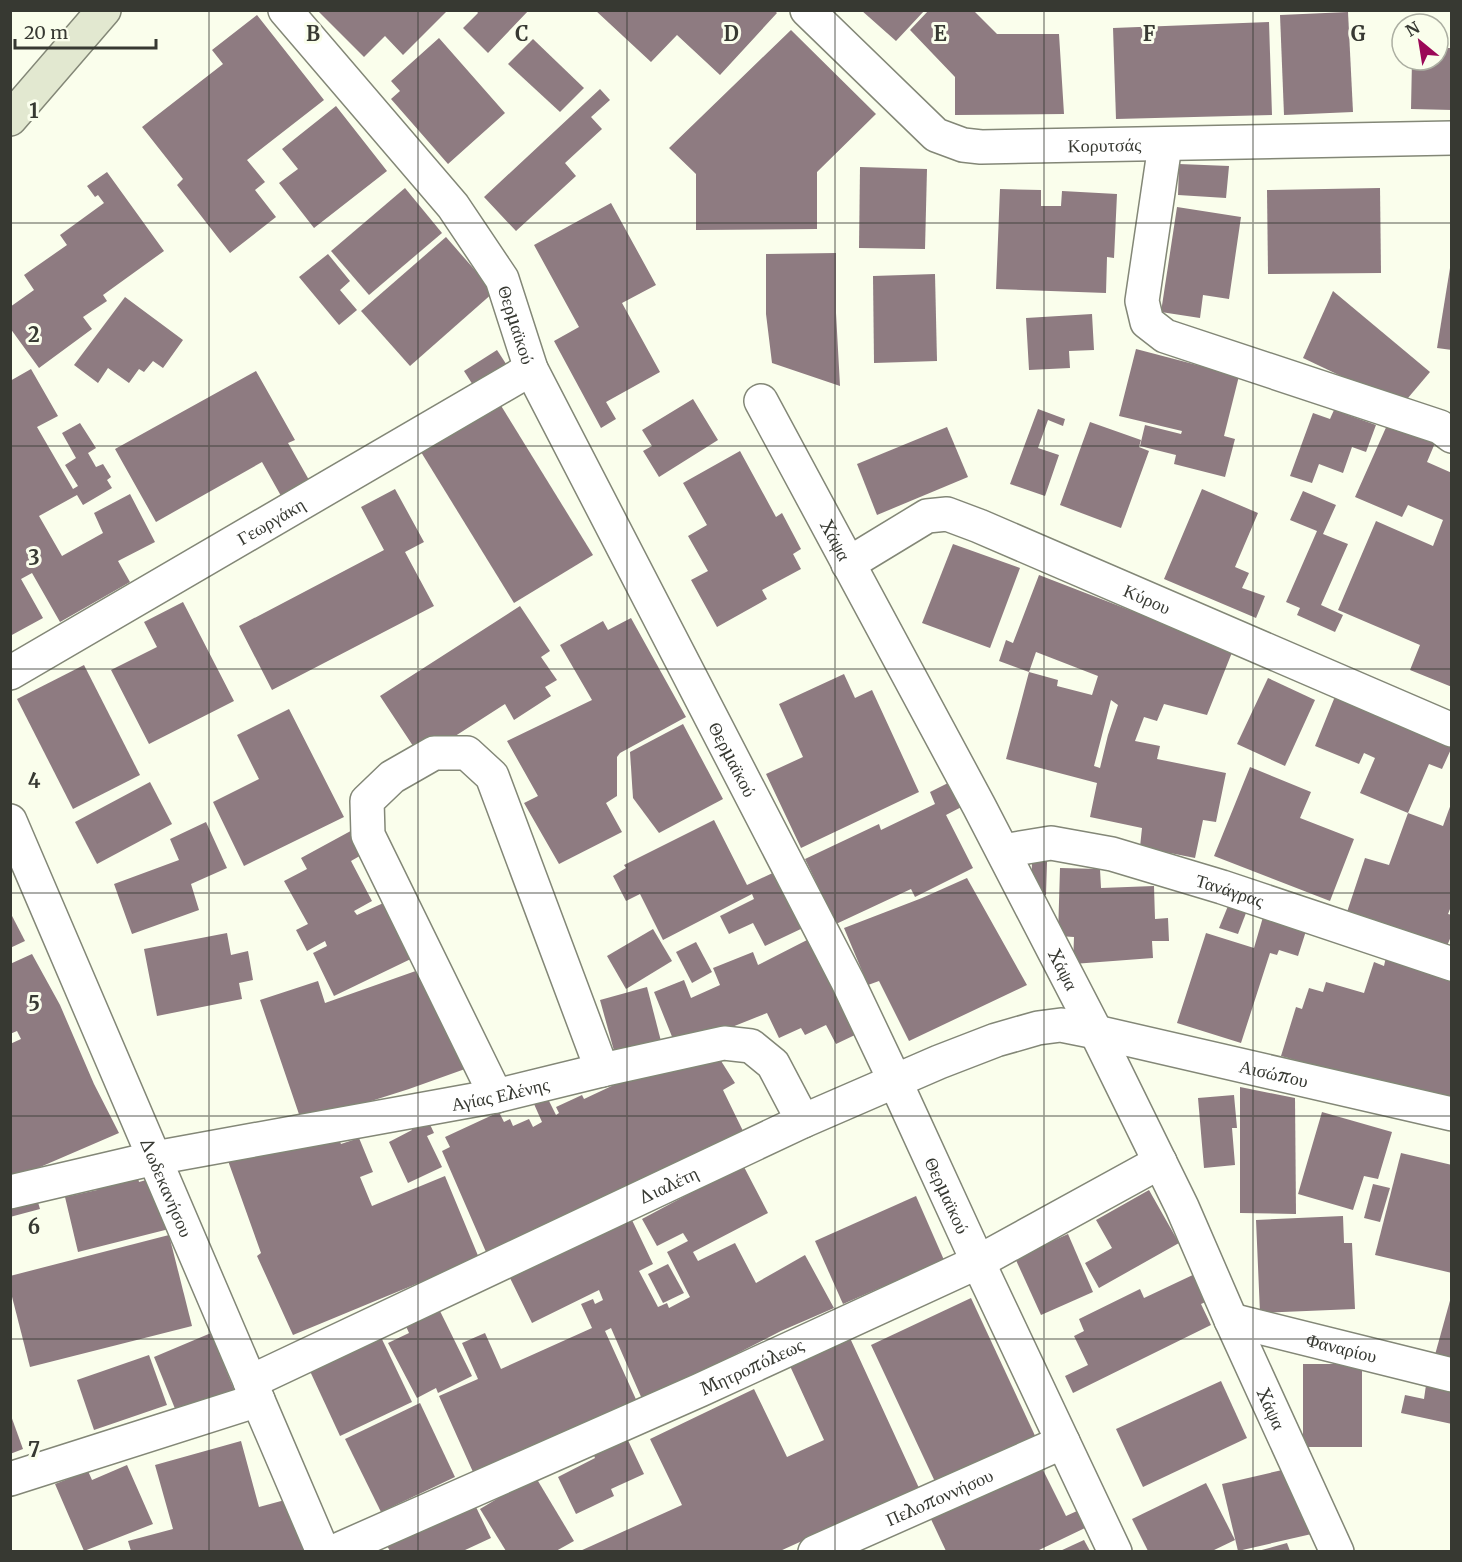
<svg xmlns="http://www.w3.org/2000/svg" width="1462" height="1562" viewBox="0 0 1462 1562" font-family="Merriweather,serif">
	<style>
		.building { fill: #8e7b81; fill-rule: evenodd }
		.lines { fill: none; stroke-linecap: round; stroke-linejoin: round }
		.minor-casing { stroke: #838777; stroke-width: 36 }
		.secondary-casing { stroke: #838777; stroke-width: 36 }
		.minor { stroke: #fff; stroke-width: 33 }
		.secondary { stroke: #e2e8d0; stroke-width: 33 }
		.grid { fill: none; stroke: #373932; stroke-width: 1.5; stroke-opacity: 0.55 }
		.labels { text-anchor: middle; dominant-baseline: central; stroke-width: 6; stroke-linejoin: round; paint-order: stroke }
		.street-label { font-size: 18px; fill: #373932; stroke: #fafeec }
		.grid-label { font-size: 20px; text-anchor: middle; font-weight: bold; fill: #373932; stroke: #fafeec; stroke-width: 6; stroke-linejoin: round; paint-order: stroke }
	</style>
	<rect width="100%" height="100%" fill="#fafeec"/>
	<g class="building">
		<polygon points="317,10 445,10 446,12 403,55 385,36 364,57"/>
		<polygon points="476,10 529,10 488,53 463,28 478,13"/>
		<polygon points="595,10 774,10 777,13 720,75 677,35 651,62"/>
		<polygon points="861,10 925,10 896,41"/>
		<polygon points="929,10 973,10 997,34 1059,34 1064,114 955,115 955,77 910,30"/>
		<polygon points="1348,12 1353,112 1284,115 1280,15"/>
		<polygon points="257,15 324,100 247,160 265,182 255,190 276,217 230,253 177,185 183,179 142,127 223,64 212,50"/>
		<polygon points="1269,22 1272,115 1116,119 1113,28"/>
		<polygon points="791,30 876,114 817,172 817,229 696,230 696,174 669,148"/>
		<polygon points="439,38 505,113 448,164 391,99 400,91 391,81"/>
		<polygon points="533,39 584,88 560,112 508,64"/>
		<polygon points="1438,48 1452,48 1452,110 1411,109 1412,60 1438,60"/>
		<polygon points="600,89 610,100 591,117 602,129 565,163 576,176 516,231 484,197"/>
		<polygon points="336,106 387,171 314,228 279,183 298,169 282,149"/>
		<polygon points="1179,164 1229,166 1226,198 1178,195"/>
		<polygon points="860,167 927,169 925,249 859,248"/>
		<polygon points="107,172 164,251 103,295 107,301 83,317 92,329 39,368 10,328 10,307 34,290 24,275 67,245 60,235 104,203 98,195 95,197 87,186"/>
		<polygon points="405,188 442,233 369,295 331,251"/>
		<polygon points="1380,188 1381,273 1268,274 1267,190"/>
		<polygon points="1000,189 1041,190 1041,206 1061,206 1062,191 1117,194 1114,258 1107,257 1106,293 996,289"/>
		<polygon points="611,203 656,285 622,303 660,372 606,402 616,419 601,428 554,341 579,327 534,245"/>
		<polygon points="1177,207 1241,217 1229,299 1203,295 1200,318 1161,312"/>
		<polygon points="446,237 494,292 410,366 361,311"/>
		<polygon points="836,253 836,313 840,386 772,363 766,314 766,254"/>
		<polygon points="328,254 350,281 340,290 357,310 339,325 299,277"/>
		<polygon points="1450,268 1452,268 1452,350 1437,348"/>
		<polygon points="935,274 937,361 874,363 873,276"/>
		<polygon points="1333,291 1430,372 1402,405 1303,358"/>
		<polygon points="125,297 183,340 163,368 153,361 144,372 139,369 129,383 108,368 98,383 74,365"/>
		<polygon points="1092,314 1094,350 1069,351 1070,368 1029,370 1026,318"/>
		<polygon points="1136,349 1239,376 1224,436 1235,439 1225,477 1174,464 1176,455 1140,446 1145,425 1181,434 1182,431 1119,416"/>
		<polygon points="497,350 512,373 478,393 464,371"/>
		<polygon points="31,369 58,416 37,427 73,489 78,486 65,465 76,458 62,433 80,423 96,448 88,453 96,467 103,464 111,477 107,480 112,488 83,505 77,495 39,516 62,556 103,533 94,513 130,494 155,542 118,561 130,582 60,622 32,573 21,579 43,618 10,636 10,381"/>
		<polygon points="256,371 295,440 288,443 313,487 285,503 262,462 156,522 115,449"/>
		<polygon points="693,399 718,440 659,477 643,451 652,446 642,430"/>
		<polygon points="500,404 593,555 514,603 421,452"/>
		<polygon points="1038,409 1065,419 1063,426 1048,420 1038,448 1059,455 1045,496 1010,484"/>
		<polygon points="1334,410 1376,425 1366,452 1352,447 1343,473 1319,464 1312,483 1290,476 1313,413 1330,419"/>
		<polygon points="1090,422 1141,440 1139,447 1149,451 1121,528 1060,505"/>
		<polygon points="1388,423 1435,443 1427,462 1452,473 1452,687 1410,670 1420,645 1338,610 1376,521 1433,546 1443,520 1408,505 1402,517 1355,497"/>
		<polygon points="947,427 968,477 877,515 857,464"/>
		<polygon points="740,451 776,517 782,513 801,549 793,554 801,569 762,590 767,599 717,627 691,580 708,571 688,536 707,525 683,483"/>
		<polygon points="395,489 424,542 405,552 434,606 272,690 239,626 384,550 361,507"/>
		<polygon points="1202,489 1258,513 1235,567 1249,573 1242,588 1265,596 1256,618 1164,579"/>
		<polygon points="1303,491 1336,505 1323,534 1348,544 1321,605 1343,615 1335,632 1297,615 1300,608 1286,602 1317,531 1290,520"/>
		<polygon points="953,544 1020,568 990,648 922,623"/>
		<path d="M1039,575L1233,650L1207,715L1164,704L1157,721L1144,717L1135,741L1160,746L1157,759L1226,773L1216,822L1203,820L1195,858L1140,847L1142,828L1090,817L1097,783L1006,759L1029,672L1058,680L1057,686L1092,695L1098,676L1036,652L1029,672L999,661L1006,640L1013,643ZM1111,700L1118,705L1108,735L1100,768L1094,766Z"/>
		<polygon points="183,602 234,701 149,744 111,670 157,647 144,622"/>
		<polygon points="520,606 550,651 541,657 557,680 545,687 551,696 514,720 505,704 421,758 380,696"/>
		<polygon points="631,618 686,717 620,753 617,757 617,796 606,803 622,832 559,864 524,803 538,796 507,741 592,700 560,645 603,621 608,630"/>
		<polygon points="84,665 140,775 73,809 17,699"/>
		<polygon points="844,674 855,698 872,690 919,792 801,848 766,774 803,757 779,704"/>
		<polygon points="1268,678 1315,700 1285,766 1237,744"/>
		<polygon points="1336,694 1452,741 1452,747 1442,769 1429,764 1408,813 1443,826 1451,804 1452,904 1448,914 1452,915 1452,934 1447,946 1347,912 1365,858 1389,865 1408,813 1360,793 1375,758 1364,753 1359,764 1315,746"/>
		<polygon points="289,709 344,817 244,866 213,802 259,779 237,735"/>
		<polygon points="683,724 723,799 659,833 633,798 630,752"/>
		<polygon points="1250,767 1311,792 1300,818 1354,839 1330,901 1214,856"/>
		<polygon points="960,777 973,801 946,815 973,868 915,897 911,889 836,924 805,859 879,824 881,830 935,804 930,792"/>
		<polygon points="150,782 172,824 97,864 75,822"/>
		<polygon points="714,820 747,885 777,871 805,927 765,946 753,923 729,934 720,916 754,899 752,894 663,940 640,894 626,901 613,876 626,868 624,865"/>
		<polygon points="206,822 227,868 191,884 199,910 132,934 114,884 179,860 170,839"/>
		<polygon points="358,827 370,850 351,861 372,901 354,911 357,915 390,900 417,956 334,996 313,953 327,946 325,941 307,951 296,930 308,924 284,881 307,869 301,858"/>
		<polygon points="1032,862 1047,862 1046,895 1031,895"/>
		<polygon points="1060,868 1100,869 1101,888 1154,886 1155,919 1168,918 1169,941 1152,941 1153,958 1073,964 1074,937 1058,936"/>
		<polygon points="967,878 1027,985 909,1041 879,981 868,985 844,928 922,898"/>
		<polygon points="1228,906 1246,913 1238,934 1219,928"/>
		<polygon points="10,912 25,941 10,948"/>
		<polygon points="1263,917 1306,931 1298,956 1279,950 1277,955 1270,953 1241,1043 1177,1023 1206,933 1254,948"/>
		<polygon points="653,929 672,961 626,989 607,956"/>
		<polygon points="227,933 231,955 248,951 253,980 239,983 242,999 157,1016 144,949"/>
		<polygon points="809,939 857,1034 836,1044 826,1025 805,1035 801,1028 779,1038 767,1013 677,1049 654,992 684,980 691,998 720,985 713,968 753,952 758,965"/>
		<polygon points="696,942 712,972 692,983 676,952"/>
		<polygon points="32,954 60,1005 94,1084 119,1133 10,1180 10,1044 21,1039 17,1031 10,1034 10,964"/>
		<polygon points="1386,957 1452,977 1450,1104 1281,1056 1296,1007 1302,1009 1309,988 1323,992 1326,982 1364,993 1374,962 1384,966"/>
		<polygon points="427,967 465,1069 409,1089 302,1123 260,1000 318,981 325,1003"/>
		<polygon points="647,987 662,1045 616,1058 600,1000"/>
		<polygon points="716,1053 735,1083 723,1090 743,1131 486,1252 442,1151 450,1147 445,1137 499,1112 504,1122 510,1119 513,1126 529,1119 533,1127 542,1122 534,1104 547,1097 556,1115 559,1113 556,1107 582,1095 584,1099 633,1076"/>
		<polygon points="1240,1087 1295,1098 1296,1214 1240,1213"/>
		<polygon points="1234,1095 1237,1128 1232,1128 1235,1165 1204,1168 1198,1098"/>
		<polygon points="1322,1112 1392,1132 1378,1179 1364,1176 1353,1210 1298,1194"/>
		<polygon points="425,1114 434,1133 427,1136 442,1167 408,1183 389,1142 412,1130 408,1122"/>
		<polygon points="337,1135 341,1144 359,1138 373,1172 360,1177 372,1206 445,1176 479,1258 293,1335 257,1256 261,1253 227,1158"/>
		<polygon points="1401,1153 1452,1165 1452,1273 1375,1255"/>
		<polygon points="743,1165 768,1213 693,1252 698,1261 735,1243 756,1283 805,1255 834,1308 781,1331 699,1373 642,1399 611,1328 605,1331 639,1406 473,1472 439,1396 478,1379 462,1343 485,1333 501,1369 592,1328 581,1304 593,1299 595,1304 603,1300 599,1290 532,1323 510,1278 631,1218 653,1264 639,1271 658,1307 667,1303 669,1308 690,1297 667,1252 688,1241 683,1233 657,1246 642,1219"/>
		<polygon points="135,1166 139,1182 160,1176 173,1228 78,1252 65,1197 97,1190 94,1176"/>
		<polygon points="1373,1184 1390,1188 1380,1222 1364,1218"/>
		<polygon points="34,1189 40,1209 10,1217 10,1196"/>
		<polygon points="1149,1190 1179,1243 1099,1288 1085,1263 1112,1248 1096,1220"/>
		<polygon points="916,1196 944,1260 843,1304 815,1241"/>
		<polygon points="1343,1216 1344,1243 1352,1243 1355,1309 1260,1313 1256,1220"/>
		<polygon points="1068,1234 1093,1292 1041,1315 1015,1258"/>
		<polygon points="169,1235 192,1326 30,1367 10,1289 10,1276"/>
		<polygon points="668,1264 684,1293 663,1303 648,1274"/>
		<polygon points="1197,1273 1210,1300 1201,1304 1211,1325 1073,1393 1065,1376 1088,1365 1074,1336 1084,1331 1079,1319 1140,1289 1144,1298"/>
		<polygon points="1451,1297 1452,1297 1452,1367 1433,1362"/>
		<polygon points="971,1298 1037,1440 937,1486 871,1345"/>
		<polygon points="438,1307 472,1376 438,1393 436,1388 417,1398 388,1343 409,1333 405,1324"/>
		<polygon points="211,1333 235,1392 178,1416 154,1357"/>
		<polygon points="380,1335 412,1402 340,1436 309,1369"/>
		<polygon points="850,1338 919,1488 780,1551 580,1551 682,1505 650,1439 754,1389 787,1457 824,1440 790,1366"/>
		<polygon points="149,1355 167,1405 94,1430 77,1380"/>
		<rect x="1303" y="1364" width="59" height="83"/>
		<polygon points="1221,1381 1247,1438 1143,1487 1116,1429"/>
		<polygon points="1426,1385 1452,1391 1452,1424 1401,1413 1405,1395 1424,1399"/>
		<polygon points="420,1403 455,1477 381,1512 345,1439"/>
		<polygon points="10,1413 23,1449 10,1454"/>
		<polygon points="625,1434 644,1474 611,1489 614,1496 576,1514 558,1477 595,1458 592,1450"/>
		<polygon points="241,1441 259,1507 296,1497 311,1551 131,1551 128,1541 173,1529 155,1465"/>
		<polygon points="1039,1462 1066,1516 1077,1511 1085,1528 1037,1551 946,1551 929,1515"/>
		<polygon points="127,1465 153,1524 84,1551 55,1484 88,1471 92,1480"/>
		<polygon points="1291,1468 1316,1533 1238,1551 1222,1484"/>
		<polygon points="535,1476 574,1541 556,1551 506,1551 480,1509"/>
		<polygon points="1206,1483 1235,1540 1212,1551 1148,1551 1132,1519"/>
		<polygon points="475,1505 491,1538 463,1551 390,1551 387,1546"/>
		<polygon points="1084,1540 1090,1551 1060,1551"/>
		<polygon points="1287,1543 1290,1551 1258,1551"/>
	</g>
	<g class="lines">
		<defs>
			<g id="minor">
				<path id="s1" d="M285,10L453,206L502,279L531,369L848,982L895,1081L978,1262L1115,1552"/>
				<path id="s2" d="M807,10L936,135L963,145L981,147L1452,138"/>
				<polyline points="1165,145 1142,301 1147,322 1165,336 1440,427 1452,436"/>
				<path id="s3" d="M761,401L979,806L1096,1032L1182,1207L1231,1320L1337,1552"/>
				<path id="s4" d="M848,564L927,516L947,514L979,526L1452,730"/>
				<path id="s5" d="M10,673L531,369"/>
				<path id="s6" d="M10,821L323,1552"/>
				<path id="s7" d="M1003,851L1051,843L1112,854L1222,887L1452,964"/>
				<polyline points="496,1096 368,835 367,801 392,777 434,753 467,753 492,776 602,1070"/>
				<path id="s8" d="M10,1192L155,1158L496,1096L602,1070L724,1043L751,1046L773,1064L803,1121"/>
				<path id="s9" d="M1231,1320L1452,1375"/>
				<path id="s10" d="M250,1382L803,1121L939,1062L996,1040L1038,1028L1061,1025L1096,1032L1452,1114"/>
				<polyline points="10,1479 258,1400"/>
				<path id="s11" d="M333,1552L700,1390L978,1262L1160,1162"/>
				<path id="s12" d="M815,1552L1063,1442"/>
			</g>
			<polyline id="secondary" points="10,119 104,10"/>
		</defs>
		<use href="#minor" class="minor-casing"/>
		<use href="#secondary" class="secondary-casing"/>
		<use href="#minor" class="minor"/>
		<use href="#secondary" class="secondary"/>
	</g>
	<path class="grid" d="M209,10V1552M418,10V1552M627,10V1552M835,10V1552M1044,10V1552M1253,10V1552M10,223H1452M10,446H1452M10,669H1452M10,893H1452M10,1116H1452M10,1339H1452"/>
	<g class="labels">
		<g class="street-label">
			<text stroke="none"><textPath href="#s2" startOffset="350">Κορυτσάς</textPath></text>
			<text stroke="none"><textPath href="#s1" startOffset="394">Θερμαϊκού</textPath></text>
			<text stroke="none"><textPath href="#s5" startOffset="302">Γεωργάκη</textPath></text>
			<text stroke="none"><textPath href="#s3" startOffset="158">Χάψα</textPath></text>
			<text stroke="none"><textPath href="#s4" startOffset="330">Κύρου</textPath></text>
			<text stroke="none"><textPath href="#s1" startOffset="880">Θερμαϊκού</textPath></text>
			<text stroke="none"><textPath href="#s7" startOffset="234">Τανάγρας</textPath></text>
			<text stroke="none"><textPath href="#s3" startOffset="644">Χάψα</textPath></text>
			<text stroke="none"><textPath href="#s10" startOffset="1106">Αισώπου</textPath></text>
			<text stroke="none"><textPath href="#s8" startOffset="500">Αγίας Ελένης</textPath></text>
			<text stroke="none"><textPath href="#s10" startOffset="462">Διαλέτη</textPath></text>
			<text stroke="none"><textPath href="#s6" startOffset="398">Δωδεκανήσου</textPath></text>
			<text stroke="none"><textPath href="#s1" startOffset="1366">Θερμαϊκού</textPath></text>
			<text stroke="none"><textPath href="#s9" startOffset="114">Φαναρίου</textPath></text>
			<text stroke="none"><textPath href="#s11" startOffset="458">Μητροπόλεως</textPath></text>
			<text stroke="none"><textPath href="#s3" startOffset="1130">Χάψα</textPath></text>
			<text stroke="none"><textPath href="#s12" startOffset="136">Πελοποννήσου</textPath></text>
		</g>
	</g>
	<g class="grid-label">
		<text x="313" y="41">B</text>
		<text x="522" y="41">C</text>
		<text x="731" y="41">D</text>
		<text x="940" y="41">E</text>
		<text x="1149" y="41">F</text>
		<text x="1358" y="41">G</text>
		<text x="34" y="118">1</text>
		<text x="34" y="342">2</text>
		<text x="34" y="565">3</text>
		<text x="34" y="788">4</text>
		<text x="34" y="1011">5</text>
		<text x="34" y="1234">6</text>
		<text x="34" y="1457">7</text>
	</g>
	<rect width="1462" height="1562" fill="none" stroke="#373932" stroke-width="24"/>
	<g transform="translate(1420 42) rotate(330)"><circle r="28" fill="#fafeec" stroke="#acafa2" stroke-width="1.5"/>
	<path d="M0-4.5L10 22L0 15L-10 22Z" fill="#9b0857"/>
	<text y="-9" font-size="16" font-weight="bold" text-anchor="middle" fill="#373932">N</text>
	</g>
	<path d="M15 39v9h141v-9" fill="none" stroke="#373932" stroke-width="3"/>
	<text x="24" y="39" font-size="18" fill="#373932" stroke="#fafeec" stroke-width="4.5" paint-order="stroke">20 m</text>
</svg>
